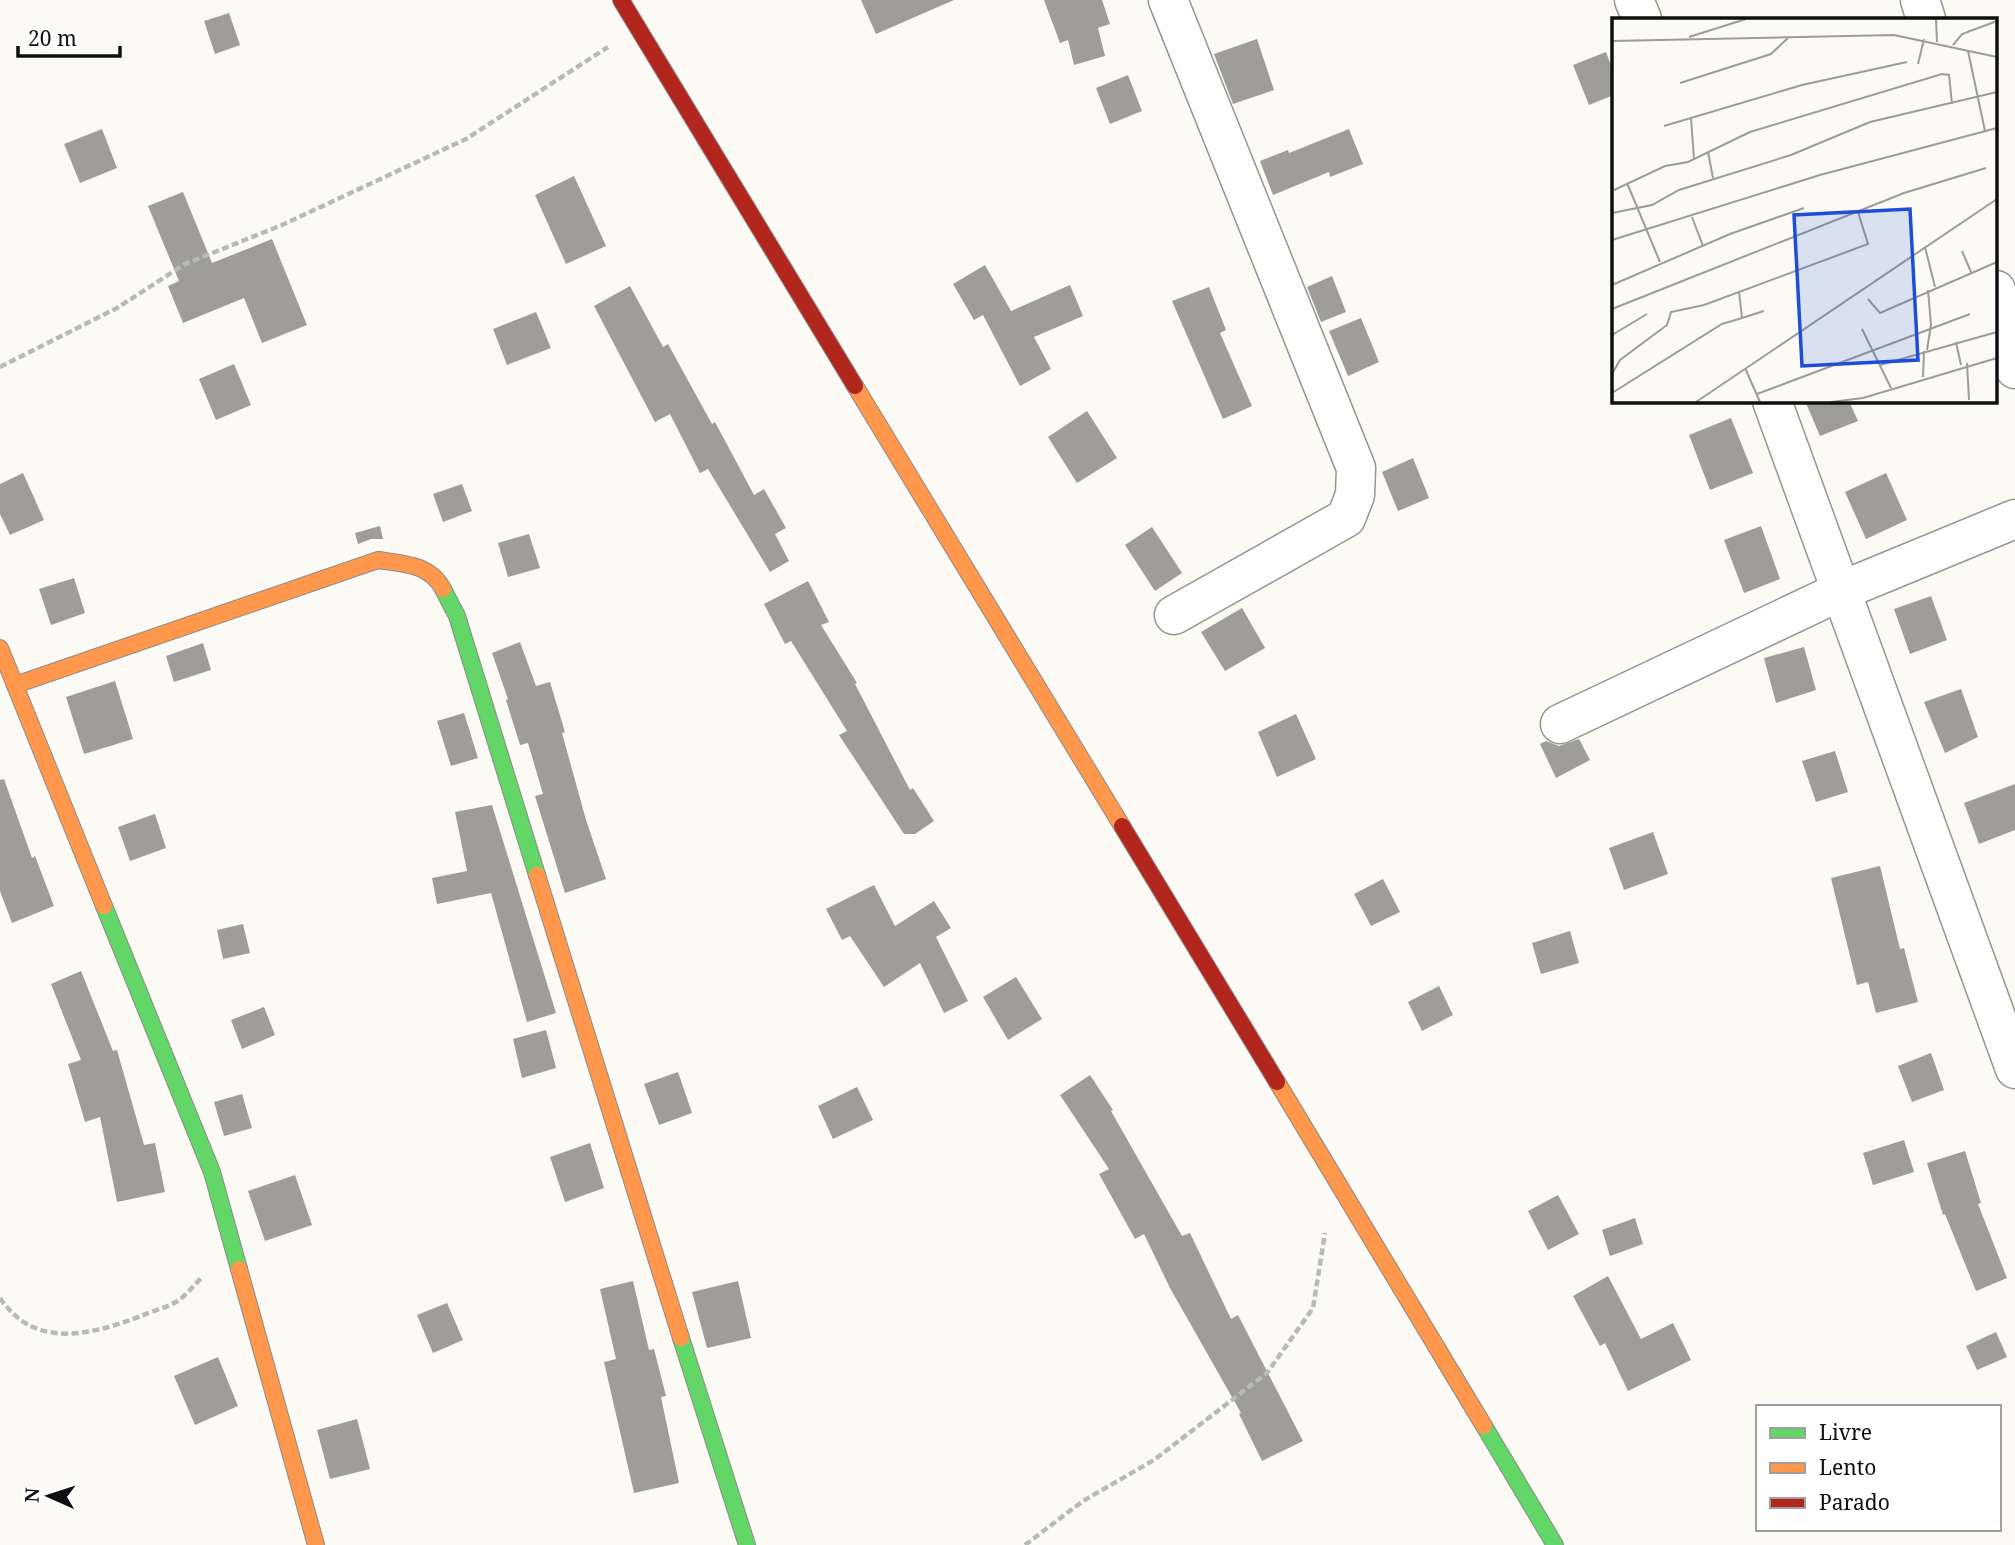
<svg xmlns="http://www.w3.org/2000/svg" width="2015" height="1545" viewBox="0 0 2015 1545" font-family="'Noto Serif',serif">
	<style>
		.building { fill: #9f9d9a }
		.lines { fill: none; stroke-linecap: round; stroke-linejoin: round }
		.street-casing { stroke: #959593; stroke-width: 41 }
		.fast-casing { stroke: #8c8b89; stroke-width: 18 }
		.slow-casing { stroke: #8c8b89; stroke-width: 18 }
		.jam-casing { stroke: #8c8b89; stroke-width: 18 }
		.path { stroke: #b9b9b8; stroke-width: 4.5; stroke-dasharray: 7 3.5; stroke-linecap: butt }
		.street { stroke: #fefefe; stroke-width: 38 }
		.fast { stroke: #63d668; stroke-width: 16 }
		.slow { stroke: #ff974d; stroke-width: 16 }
		.jam { stroke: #b3261e; stroke-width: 16 }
		.inset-road { fill: none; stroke: #9d9c99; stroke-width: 2 }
		.view { fill: #1d4ed8; fill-opacity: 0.15; stroke: #1d4ed8; stroke-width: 3.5 }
		.inset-edge { fill: none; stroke: #0f0f0f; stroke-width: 3.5 }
	</style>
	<rect width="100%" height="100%" fill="#fbfaf5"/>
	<g class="building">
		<polygon points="861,0 954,0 876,34"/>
		<polygon points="1044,0 1102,0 1110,24 1098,28 1105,56 1074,65 1068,40 1060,43"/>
		<polygon points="229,13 240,45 215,54 204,21"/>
		<polygon points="1257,39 1274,90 1233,104 1214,54"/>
		<polygon points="1606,52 1614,73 1614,95 1589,105 1573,65"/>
		<polygon points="1128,75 1142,111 1110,124 1096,88"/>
		<polygon points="102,129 117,168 80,183 64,144"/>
		<polygon points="1349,129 1363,164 1330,177 1329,172 1273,195 1260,161 1288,150 1289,153"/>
		<polygon points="574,176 606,246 566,264 535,195"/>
		<polygon points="183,192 212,263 272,239 307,325 262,343 244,298 183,323 168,286 179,281 148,206"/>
		<polygon points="985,265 1011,311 1070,285 1083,316 1034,337 1051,369 1020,386 983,315 974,320 953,284"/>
		<polygon points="1332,276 1346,312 1321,322 1307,287"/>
		<polygon points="630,286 663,347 668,344 712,424 715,422 754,495 764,489 786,528 775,534 789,561 770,572 708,469 700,473 670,414 655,422 594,306"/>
		<polygon points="1209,287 1226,330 1220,333 1252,406 1223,419 1172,301"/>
		<polygon points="536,312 551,348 507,365 493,329"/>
		<polygon points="1361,318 1379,362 1348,376 1329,331"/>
		<polygon points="234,364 251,405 216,420 199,379"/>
		<polygon points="1805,401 1849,401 1858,421 1820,436"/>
		<polygon points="1087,411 1117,458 1077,483 1048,437"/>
		<polygon points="1731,418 1753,473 1710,490 1689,435"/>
		<polygon points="1413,458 1429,498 1398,511 1382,472"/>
		<polygon points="23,473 44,520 10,535 0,514 0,484"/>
		<polygon points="1886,473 1907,520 1866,539 1845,492"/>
		<polygon points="462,484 472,511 443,522 433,494"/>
		<polygon points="380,526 383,539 371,539 358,544 355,533"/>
		<polygon points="1761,526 1780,579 1744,593 1724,540"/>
		<polygon points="1152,527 1182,573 1155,591 1125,545"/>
		<polygon points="529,534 540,568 508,577 498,543"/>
		<polygon points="74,578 85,613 51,625 39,589"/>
		<polygon points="808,581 829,622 821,625 857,683 855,684 910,790 913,788 934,821 915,834 904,834 839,735 847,731 791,641 785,644 764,604"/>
		<polygon points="1931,596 1947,640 1910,654 1894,609"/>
		<polygon points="1242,608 1265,648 1225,671 1201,632"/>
		<polygon points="520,642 536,686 550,682 565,732 562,733 586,820 606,879 565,893 535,796 543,794 528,743 520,745 506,700 508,699 492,653"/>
		<polygon points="203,643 211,670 174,682 166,656"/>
		<polygon points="1804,647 1816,690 1776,703 1764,658"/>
		<polygon points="115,681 133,739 84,754 66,697"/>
		<polygon points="1961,689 1978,737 1945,753 1924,702"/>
		<polygon points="464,713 478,758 451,766 437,721"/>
		<polygon points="1296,714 1316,759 1277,777 1258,732"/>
		<polygon points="1579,739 1590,760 1556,778 1540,744 1546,741 1559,746"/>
		<polygon points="1835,751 1848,792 1816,802 1802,761"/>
		<polygon points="4,779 32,858 35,856 54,906 12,923 0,891 0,780"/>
		<polygon points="2015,784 2015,830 1979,844 1964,803"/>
		<polygon points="492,805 556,1013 527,1022 491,893 437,904 432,878 467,871 455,812"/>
		<polygon points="155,814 166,848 130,861 118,827"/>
		<polygon points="1653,832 1668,874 1624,890 1609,848"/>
		<polygon points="1880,866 1900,949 1904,948 1918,1002 1876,1013 1868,982 1857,985 1831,878"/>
		<polygon points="1383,879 1400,912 1371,926 1354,894"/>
		<polygon points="874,885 895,926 934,901 951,928 936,937 968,1001 944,1013 920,963 884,987 850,936 842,940 826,909"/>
		<polygon points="243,924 250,953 223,959 217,930"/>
		<polygon points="1570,931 1579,963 1541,974 1532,943"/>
		<polygon points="81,971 113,1051 117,1050 144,1145 155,1143 165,1192 117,1202 100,1117 85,1122 68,1064 81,1060 51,984"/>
		<polygon points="1016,977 1042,1019 1008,1040 983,997"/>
		<polygon points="1439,986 1453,1015 1422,1031 1408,1002"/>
		<polygon points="264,1007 275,1035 242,1049 231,1020"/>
		<polygon points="546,1030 556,1068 522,1078 513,1039"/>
		<polygon points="1931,1053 1944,1090 1912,1102 1898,1066"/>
		<polygon points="678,1072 692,1113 659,1125 644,1084"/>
		<polygon points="1090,1075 1113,1110 1111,1111 1182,1236 1190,1233 1231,1319 1238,1315 1303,1441 1262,1461 1239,1414 1241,1413 1170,1288 1144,1234 1135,1239 1099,1174 1109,1169 1060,1095"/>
		<polygon points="857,1087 873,1120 833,1139 818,1106"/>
		<polygon points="242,1094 252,1128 224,1136 214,1102"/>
		<polygon points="1904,1140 1914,1172 1873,1185 1863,1153"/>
		<polygon points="590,1143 604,1188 565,1202 550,1157"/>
		<polygon points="1965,1151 1981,1203 1978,1204 2007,1278 1976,1291 1945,1214 1943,1215 1927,1163"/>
		<polygon points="295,1175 312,1225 265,1241 248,1191"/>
		<polygon points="1558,1195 1579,1234 1548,1250 1528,1211"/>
		<polygon points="1635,1218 1643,1244 1610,1256 1602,1230"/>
		<polygon points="1608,1276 1641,1339 1673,1323 1691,1360 1628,1391 1605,1343 1600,1346 1573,1296"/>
		<polygon points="633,1281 649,1350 654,1349 666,1396 661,1397 679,1483 634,1493 604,1362 616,1359 600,1289"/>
		<polygon points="738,1281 751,1338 707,1348 692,1292"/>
		<polygon points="447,1303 463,1340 433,1353 417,1315"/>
		<polygon points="1996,1332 2007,1357 1977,1370 1966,1346"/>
		<polygon points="218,1357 238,1406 195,1425 174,1376"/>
		<polygon points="357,1419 370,1469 330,1479 317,1430"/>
	</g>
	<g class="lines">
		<defs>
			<g id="street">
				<polyline points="1168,0 1356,468 1355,495 1346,518 1174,615"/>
				<polyline points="1634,0 1642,19"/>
				<polyline points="1920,0 1926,19"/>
				<polyline points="1996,290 2015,369"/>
				<polyline points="1772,401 2015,1069"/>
				<polyline points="1560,724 1843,590 2015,519"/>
			</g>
			<g id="fast">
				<polyline points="443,589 457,616 537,875"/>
				<polyline points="104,906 212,1172 239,1269"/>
				<polyline points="681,1338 747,1545"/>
				<polyline points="1484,1426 1555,1545"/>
			</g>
			<g id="slow">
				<polyline points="855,386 1122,826"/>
				<polyline points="0,648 104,906"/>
				<path d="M15,685L378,560C404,564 430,564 443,589"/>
				<polyline points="537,875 681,1338"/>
				<polyline points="1277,1082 1484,1426"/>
				<polyline points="239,1269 316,1545"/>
			</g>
			<g id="jam">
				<polyline points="621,0 855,386"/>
				<polyline points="1122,826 1277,1082"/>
			</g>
		</defs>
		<use href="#street" class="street-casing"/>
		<use href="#fast" class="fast-casing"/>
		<use href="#slow" class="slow-casing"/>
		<use href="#jam" class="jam-casing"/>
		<g class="path">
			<polyline points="0,367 117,308 185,264 282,225 466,139 608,47"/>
			<path d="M0,1298C35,1350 91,1335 141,1316C152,1311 166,1308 176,1302C186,1296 195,1284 203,1276"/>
			<polyline points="1025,1545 1083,1501 1154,1460 1267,1373 1313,1308 1325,1233"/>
		</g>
		<use href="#street" class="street"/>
		<use href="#fast" class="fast"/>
		<use href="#slow" class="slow"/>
		<use href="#jam" class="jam"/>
	</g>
	<g transform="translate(1612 18)">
		<rect width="385" height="385" fill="#fbfaf5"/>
		<path class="inset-road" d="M324,1L325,24M77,19L134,1M0,23L282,17L385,39M341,27L350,16L385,3M356,33L373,113M306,46L312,21M68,65L159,36L177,19M79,100L82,141M52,108L190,67L295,44M96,134L101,160M15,165L48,244M2,172L53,148L76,144L138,114L330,56L337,57L340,86M0,195L40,187L67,172L179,137L258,104L385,74M80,199L91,228M0,222L208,157L385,110M313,229L323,269M350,233L359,254M0,267L118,216L192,190M256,281L268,295L385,244M0,291L292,175L374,150M130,300L152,293M250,311L279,370M0,317L35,296M344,324L349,347M315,332L319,307L316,272M355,345L357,382M268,347L385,314M133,350L148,384M0,356L8,342L55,307L59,294L92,287L256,226L246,194M311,359L312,333M0,375L110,306L130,300L127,274M145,376L358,296M84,384L385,181M219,384L251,380L385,340"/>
		<path class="view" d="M298,191L306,342L190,348L182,197Z"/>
		<rect width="385" height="385" class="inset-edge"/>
	</g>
	<rect x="1756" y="1405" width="245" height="126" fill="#ffffff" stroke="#9f9f9f" stroke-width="2"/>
	<rect x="1770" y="1428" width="35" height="10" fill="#63d668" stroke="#9f9f9f" stroke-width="2"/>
	<text x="1819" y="1440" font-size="21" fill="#0f0f0f">Livre</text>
	<rect x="1770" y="1463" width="35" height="10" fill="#ff974d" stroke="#9f9f9f" stroke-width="2"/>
	<text x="1819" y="1475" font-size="21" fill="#0f0f0f">Lento</text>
	<rect x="1770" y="1498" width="35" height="10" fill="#b3261e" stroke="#9f9f9f" stroke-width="2"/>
	<text x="1819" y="1510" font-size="21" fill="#0f0f0f">Parado</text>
	<g transform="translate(49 1496) rotate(273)" stroke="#ffffff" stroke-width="5" paint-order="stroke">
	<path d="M0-5L12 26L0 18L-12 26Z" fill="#0f0f0f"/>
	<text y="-10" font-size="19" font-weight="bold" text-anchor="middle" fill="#0f0f0f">N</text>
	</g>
	<path d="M18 46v10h102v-10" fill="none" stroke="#0f0f0f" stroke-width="3.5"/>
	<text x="28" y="46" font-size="21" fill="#0f0f0f" stroke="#ffffff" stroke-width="5" paint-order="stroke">20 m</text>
</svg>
